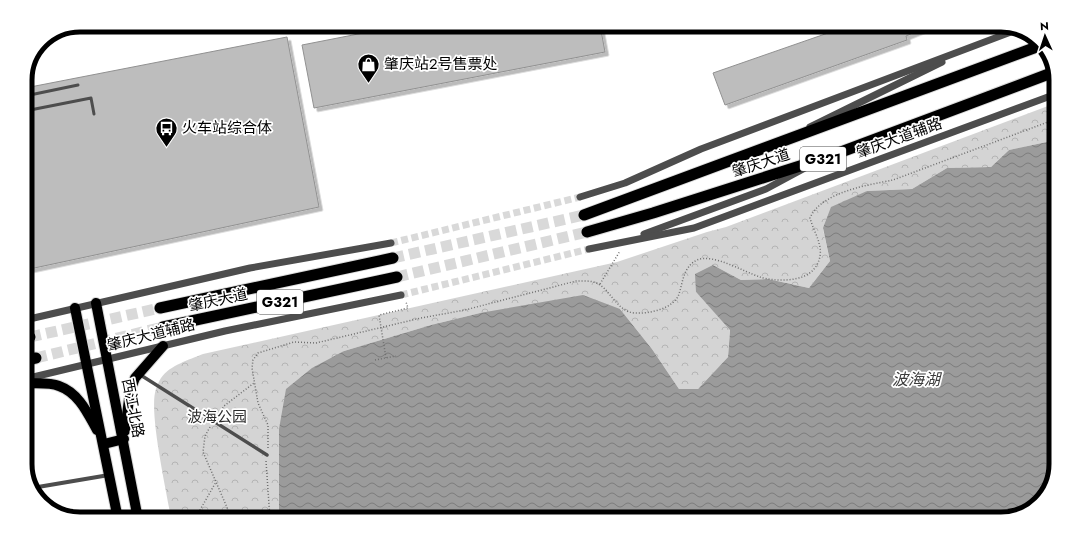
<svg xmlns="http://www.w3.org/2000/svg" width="1081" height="544" viewBox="0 0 1081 544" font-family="Jost,'Noto Sans SC',sans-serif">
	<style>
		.park { fill: url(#park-crowns) }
		.water { fill: url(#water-waves) }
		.building { fill: #bdbdbd; stroke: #919191; filter: url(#shadow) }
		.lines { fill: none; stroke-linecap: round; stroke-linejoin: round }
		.tertiary-tunnel { stroke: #d9d9d9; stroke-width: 7; stroke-dasharray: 7 3.5; stroke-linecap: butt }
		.trunk-tunnel { stroke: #d9d9d9; stroke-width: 11; stroke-dasharray: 11 5.5; stroke-linecap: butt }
		.primary-casing { stroke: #dbdbdb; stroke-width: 12 }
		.trunk-casing { stroke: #dbdbdb; stroke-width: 13 }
		.path { stroke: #6f6f6f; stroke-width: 1.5; stroke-dasharray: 1 2; stroke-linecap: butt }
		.service { stroke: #4d4d4d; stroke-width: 3 }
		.pedestrian { stroke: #4d4d4d; stroke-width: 3.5 }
		.minor { stroke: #4d4d4d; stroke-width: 4 }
		.tertiary { stroke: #4d4d4d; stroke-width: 7 }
		.primary { stroke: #000; stroke-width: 10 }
		.trunk { stroke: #000; stroke-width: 11 }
		.labels { text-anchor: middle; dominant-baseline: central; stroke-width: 3.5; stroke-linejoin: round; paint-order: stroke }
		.shield { fill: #fff; stroke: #4c4c4c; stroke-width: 1 }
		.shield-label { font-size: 14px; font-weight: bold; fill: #000 }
		.poi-label { font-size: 15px; fill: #000; stroke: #fff; text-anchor: start }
		.street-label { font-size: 15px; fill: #000; stroke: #fff }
		.park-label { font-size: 15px; fill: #2b2b2b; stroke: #fff }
		.water-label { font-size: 16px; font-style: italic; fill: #3c3c3c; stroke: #fff }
		.rim { fill: none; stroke: #000; stroke-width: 5 }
	</style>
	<defs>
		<pattern id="park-crowns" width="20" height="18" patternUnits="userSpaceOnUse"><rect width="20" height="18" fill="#d4d4d4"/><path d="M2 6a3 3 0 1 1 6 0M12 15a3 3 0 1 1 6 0" fill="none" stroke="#b4b4b4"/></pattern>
		<pattern id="water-waves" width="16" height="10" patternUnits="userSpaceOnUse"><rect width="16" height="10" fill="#9b9b9b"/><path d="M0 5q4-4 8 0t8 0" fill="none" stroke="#7c7c7c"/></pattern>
		<filter id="shadow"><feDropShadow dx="3.5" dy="3.5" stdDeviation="0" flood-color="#0004"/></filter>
	</defs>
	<rect width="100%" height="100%" fill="#fff"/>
	<path class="park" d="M1056,103V140L1009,150L991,167L947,168L912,189L867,191L823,229L830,261L809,288L768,279L741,280L713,265L696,292L730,329L728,357L698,389H679L652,349L620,309L480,313L431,325L344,351L279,429V519H171C167,492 148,411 156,389C157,386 159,381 161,378C170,365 189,360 203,354L617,262L707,232L726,227Z"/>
	<polygon class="water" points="1056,140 1056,464 1050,488 1031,510 1001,519 279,519 279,429 286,389 312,368 344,351 431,325 480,313 583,295 620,309 652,349 679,389 698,389 728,357 730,330 696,292 695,274 713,265 741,280 768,279 809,288 830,261 823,228 831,207 867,191 912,189 947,168 991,167 1009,150"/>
	<g class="building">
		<polygon points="404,25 600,25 605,52 314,108 302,45"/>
		<polygon points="851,25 933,25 906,36 907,40 725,105 713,73"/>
		<polygon points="287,37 319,207 25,270 25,88"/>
	</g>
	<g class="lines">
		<g class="tertiary-tunnel">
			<polyline points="391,243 580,197"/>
			<polyline points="401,295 589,249"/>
		</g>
		<g class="trunk-tunnel">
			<polyline points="393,258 584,215"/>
			<polyline points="397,277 587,232"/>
			<polyline points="30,337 160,308"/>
			<polyline points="36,358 163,327"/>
		</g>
		<defs>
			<g id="primary">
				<polyline points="96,303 138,519"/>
				<polyline points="75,308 118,519"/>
				<path d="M25,383C36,384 49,382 59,386C79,393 88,414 97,430"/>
				<polyline points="125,431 130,391 135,378 163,346"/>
				<polyline points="104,444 124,439"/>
			</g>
			<g id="trunk">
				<polyline points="584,215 1042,45"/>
				<polyline points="587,232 653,213 825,158 1054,72"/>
				<polyline points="160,308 393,258"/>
				<polyline points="163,327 397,277"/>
				<polyline points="25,338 30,337"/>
				<polyline points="25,360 36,358"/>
			</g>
		</defs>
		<use href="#primary" class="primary-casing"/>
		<use href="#trunk" class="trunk-casing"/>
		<g class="path">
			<polyline points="600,284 620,251"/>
			<polyline points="386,358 379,315 408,308 406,302"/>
			<polyline points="375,360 396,356"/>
			<polyline points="218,416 224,406 254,383"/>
			<polyline points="210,427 205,436 203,452 232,519"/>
			<path d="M268,448V425L258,403L252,368L253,360L258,353L294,342L316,343L421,318L465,310L576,281C584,281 593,280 600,285C612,293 618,312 635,313C648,314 674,309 679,294C683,282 683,267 697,260C713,253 744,272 760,277C775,282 804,282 814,269C820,262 822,252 819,243C817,235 812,226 810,218C821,192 868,185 893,180L1056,119"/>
			<polyline points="266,461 270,519"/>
			<polyline points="202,519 200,510 216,482"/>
		</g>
		<g class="service">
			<polyline points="25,96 78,85"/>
			<polyline points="25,111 91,98 94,114"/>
		</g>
		<polyline class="pedestrian" points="139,374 267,455"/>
		<polyline class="minor" points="32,488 109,475"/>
		<g class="tertiary">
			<polyline points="810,127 942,62"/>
			<polyline points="580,197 625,183 701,149 1019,29"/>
			<polyline points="644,234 766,189 805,168"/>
			<polyline points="589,249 694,228 1056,94"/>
			<polyline points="25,320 250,268 391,243"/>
			<polyline points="25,379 225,331 401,295"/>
		</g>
		<use href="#primary" class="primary"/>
		<use href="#trunk" class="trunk"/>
	</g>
	<defs>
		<symbol id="shop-pin" viewBox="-11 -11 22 30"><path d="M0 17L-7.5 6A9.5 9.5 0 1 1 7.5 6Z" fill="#000" stroke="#fff"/><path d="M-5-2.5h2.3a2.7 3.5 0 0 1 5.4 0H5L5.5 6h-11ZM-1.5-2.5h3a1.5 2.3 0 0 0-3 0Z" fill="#fff"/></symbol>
		<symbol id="bus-pin" viewBox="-11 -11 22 30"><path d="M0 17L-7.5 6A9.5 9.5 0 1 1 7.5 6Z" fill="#000" stroke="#fff"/><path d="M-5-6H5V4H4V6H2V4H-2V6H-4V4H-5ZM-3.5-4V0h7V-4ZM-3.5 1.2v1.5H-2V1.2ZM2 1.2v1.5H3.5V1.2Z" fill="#fff"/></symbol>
	</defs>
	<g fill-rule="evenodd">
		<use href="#shop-pin" x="356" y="52" width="25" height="34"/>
		<use href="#bus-pin" x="154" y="116" width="25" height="34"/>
	</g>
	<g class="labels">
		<g class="shield">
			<rect x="800" y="147" width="46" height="24" rx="3"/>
			<rect x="257" y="290" width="46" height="24" rx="3"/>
		</g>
		<g class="shield-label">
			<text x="823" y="159">G321</text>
			<text x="280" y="302">G321</text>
		</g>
		<g class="poi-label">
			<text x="384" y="64">肇庆站2号售票处</text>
			<text x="182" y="128">火车站综合体</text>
		</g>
		<g class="street-label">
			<text transform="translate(899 138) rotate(-20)">肇庆大道辅路</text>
			<text transform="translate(761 163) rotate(-18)">肇庆大道</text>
			<text transform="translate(218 300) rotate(-12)">肇庆大道</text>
			<text transform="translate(151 335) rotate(-14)">肇庆大道辅路</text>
			<text transform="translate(133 408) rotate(79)">西江北路</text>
		</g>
		<g class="park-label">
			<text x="217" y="417">波海公园</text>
		</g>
		<g class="water-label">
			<text x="916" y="379">波海湖</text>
		</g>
	</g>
	<path d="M0 0H1081V544H0ZM80 32H1001A48 48 0 0 1 1049 80V464A48 48 0 0 1 1001 512H80A48 48 0 0 1 32 464V80A48 48 0 0 1 80 32Z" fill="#fff" fill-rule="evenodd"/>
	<path class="rim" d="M80 32H1001A48 48 0 0 1 1049 80V464A48 48 0 0 1 1001 512H80A48 48 0 0 1 32 464V80A48 48 0 0 1 80 32Z"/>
	<g transform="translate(1045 36) rotate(357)" stroke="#ffffff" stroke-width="3" paint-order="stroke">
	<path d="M0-3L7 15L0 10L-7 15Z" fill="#000000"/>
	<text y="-6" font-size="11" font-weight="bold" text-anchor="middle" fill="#000000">N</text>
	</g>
</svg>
